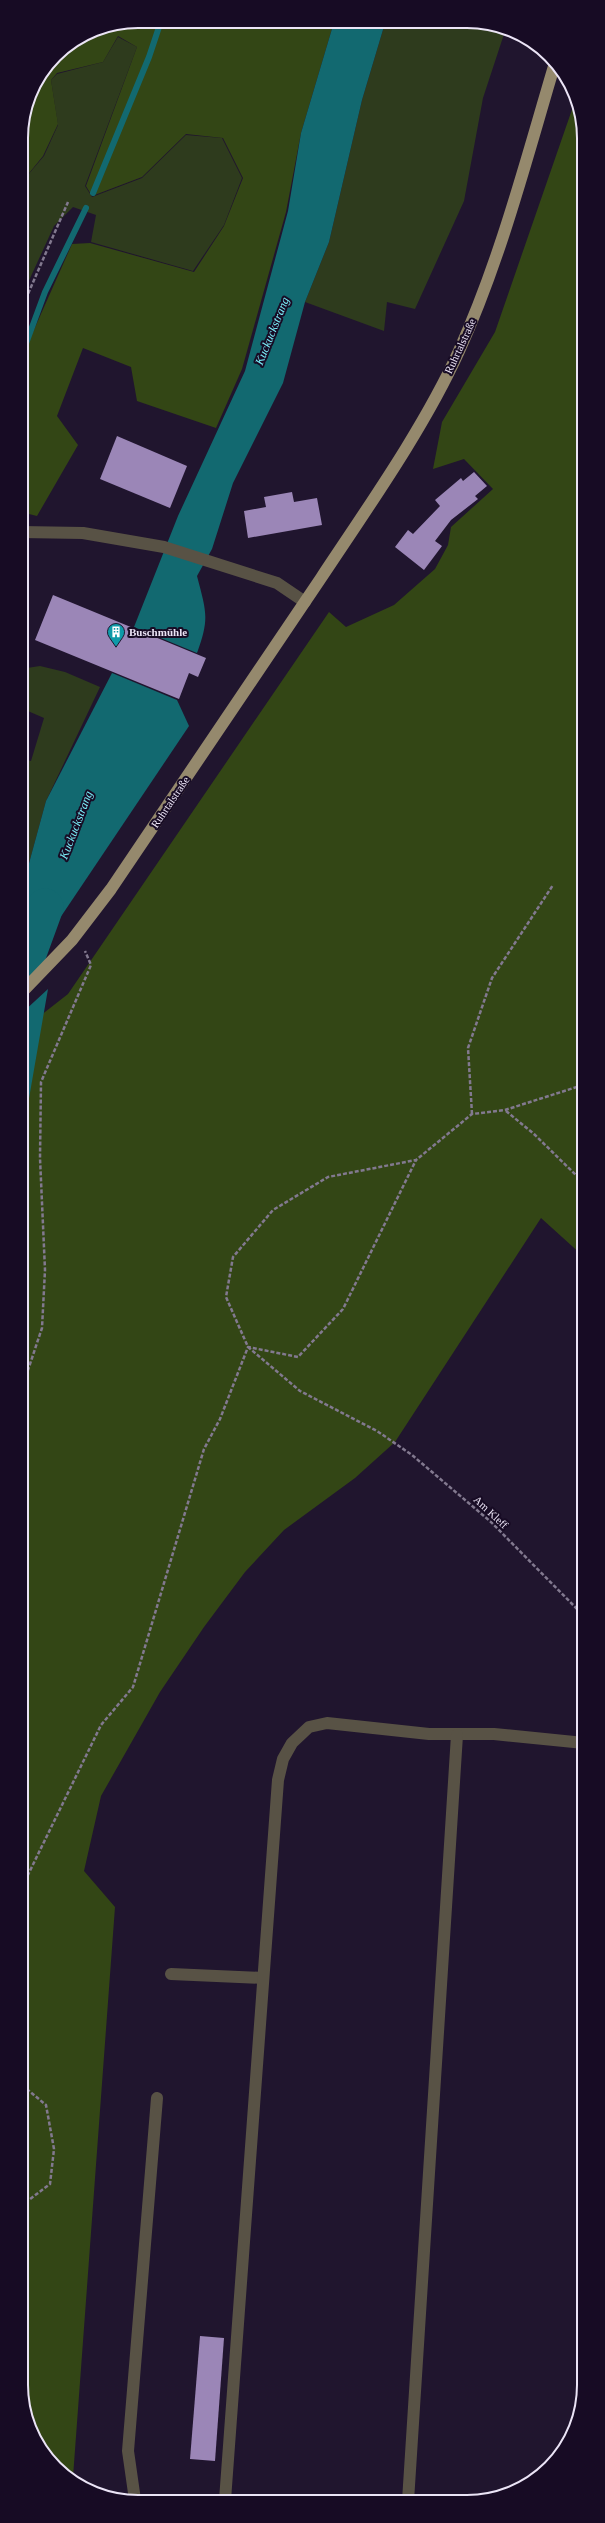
<svg xmlns="http://www.w3.org/2000/svg" width="605" height="2523" viewBox="0 0 605 2523" font-family="Georgia,serif">
	<style>
		.green { fill: #2e3b1d }
		.forest { fill: #334615 }
		.water { fill: #126970 }
		.lines { fill: none; stroke-linecap: round; stroke-linejoin: round }
		.stream { stroke: #126970; stroke-width: 6 }
		.river { stroke: #126970; stroke-width: 37 }
		.building { fill: #9b86b7 }
		.path { stroke: #82798f; stroke-width: 2.5; stroke-dasharray: 4 2; stroke-linecap: butt }
		.minor { stroke: #585245; stroke-width: 12 }
		.major { stroke: #95896d; stroke-width: 12 }
		.labels { text-anchor: middle; dominant-baseline: central; stroke-width: 4; stroke-linejoin: round; paint-order: stroke }
		.street-label { font-size: 11px; fill: #ebe4f6; stroke: #170b24 }
		.poi-label { font-size: 11px; font-weight: bold; fill: #ebe4f6; stroke: #170b24; text-anchor: start }
		.water-label { font-size: 12px; font-style: italic; fill: #7cf1fb; stroke: #170b24 }
		.rim { fill: none; stroke: #ebe4f6; stroke-width: 2 }
	</style>
	<rect width="100%" height="100%" fill="#20152e"/>
	<g class="green">
		<polygon points="385,23 490,23 505,31 483,98 464,201 415,309 387,302 384,331 305,302 329,242 362,100"/>
		<polygon points="118,37 137,47 85,186 92,197 142,178 186,135 222,138 242,178 224,225 193,271 91,242 96,215 73,207 54,226 21,298 21,183 44,156 58,125 51,80 57,74 103,62"/>
		<polygon points="40,666 65,672 100,687 46,801 22,889 21,758 31,761 44,718 21,708 21,690 27,668"/>
	</g>
	<g class="forest">
		<polygon points="138,21 334,22 301,133 286,212 242,369 216,428 137,401 131,367 83,348 57,416 78,445 37,516 21,512 21,359 72,244 90,243 194,272 224,226 243,178 223,138 186,134 142,177 92,196 86,186 137,47 118,36 103,62 57,73 51,80 58,124 43,156 21,183 21,130 30,93 55,55 93,30"/>
		<path d="M576,98L583,122V1256L541,1218L395,1442L355,1478L284,1530L245,1572L204,1627L160,1692L101,1796L84,1871L115,1907L73,2477C39,2459 33,2435 22,2401V1030L68,994L329,612L346,627L394,605L435,569L448,545L451,527L493,489L464,459L433,469L442,422L495,332Z"/>
	</g>
	<g class="water">
		<path d="M334,22L385,23L362,100L329,242L305,302L283,383L233,483L212,549L197,576C206,611 210,618 197,653L134,627L178,516L245,371L288,211L301,133Z"/>
		<polygon points="112,673 177,700 189,726 62,915 22,959 22,889 46,801"/>
		<polygon points="48,989 23,1133 22,1144 22,1013"/>
	</g>
	<g class="lines">
		<g class="stream">
			<polyline points="93,193 149,57 161,21"/>
			<polyline points="21,357 45,292 86,208"/>
		</g>
		<polyline class="river" points="22,970 45,907"/>
	</g>
	<g class="building">
		<polygon points="117,436 187,466 170,508 100,479"/>
		<polygon points="474,472 487,486 475,496 478,499 451,520 435,541 442,546 424,570 395,547 408,530 413,534 440,506 435,500 461,478 463,481"/>
		<polygon points="292,492 294,502 317,498 322,525 248,538 244,511 266,507 264,497"/>
		<polygon points="53,595 206,658 198,677 189,673 179,699 35,640"/>
		<polygon points="200,2336 224,2338 215,2461 190,2459"/>
	</g>
	<g class="lines">
		<g class="path">
			<polyline points="21,310 68,202"/>
			<polyline points="583,1085 505,1110 472,1114 416,1160 328,1177 273,1210 233,1257 226,1297 248,1347 300,1391 377,1431 412,1455 491,1522 583,1615"/>
			<polyline points="506,1111 534,1134 583,1182"/>
			<polyline points="472,1114 468,1048 492,978 553,885"/>
			<polyline points="22,1388 42,1328 45,1270 40,1158 41,1082 91,965 85,951"/>
			<polyline points="22,1953 24,1883 101,1725 133,1687 204,1449 220,1419 248,1347 298,1357 343,1309 416,1160"/>
			<polyline points="22,2085 46,2105 54,2149 50,2184 22,2205"/>
			<polyline points="22,2372 25,2378 22,2387"/>
		</g>
		<g class="minor">
			<polyline points="21,532 83,533 164,547 277,583 305,602"/>
			<polyline points="171,1974 263,1978"/>
			<polyline points="135,2500 128,2451 157,2098"/>
			<polyline points="225,2500 278,1780 283,1759 292,1743 309,1727 327,1723 429,1734 494,1734 584,1743"/>
			<polyline points="408,2501 457,1735"/>
		</g>
		<path class="major" d="M22,992L72,940L111,889C181,786 251,682 321,578C368,507 424,428 459,351C501,258 526,160 555,63"/>
	</g>
	<defs>
		<symbol id="building-pin" viewBox="-11 -11 22 30"><path d="M0 17L-7.5 6A9.5 9.5 0 1 1 7.5 6Z" fill="#0f9aa8" stroke="#170b24"/><path d="M-4-6H4V6H1V3H-1V6H-4ZM-2.5-4.3h1.7v1.8h-1.7ZM.8-4.3h1.7v1.8H.8ZM-2.5-1h1.7V.8h-1.7ZM.8-1h1.7V.8H.8Z" fill="#fff"/></symbol>
	</defs>
	<g fill-rule="evenodd">
		<use href="#building-pin" x="106" y="622" width="20" height="27"/>
	</g>
	<g class="labels">
		<g class="street-label">
			<text transform="translate(460 346) rotate(-65)">Ruhrtalstraße</text>
			<text transform="translate(170 802) rotate(-56)">Ruhrtalstraße</text>
			<text transform="translate(491 1512) rotate(43)">Am Kleff</text>
		</g>
		<g class="poi-label">
			<text x="129" y="632">Buschmühle</text>
		</g>
		<g class="water-label">
			<text transform="translate(272 331) rotate(-68)">Kuckuckstrang</text>
			<text transform="translate(76 825) rotate(-69)">Kuckuckstrang</text>
		</g>
	</g>
	<path d="M0 0H605V2523H0ZM138 28H467A110 110 0 0 1 577 138V2385A110 110 0 0 1 467 2495H138A110 110 0 0 1 28 2385V138A110 110 0 0 1 138 28Z" fill="#170b24" fill-rule="evenodd"/>
	<path class="rim" d="M138 28H467A110 110 0 0 1 577 138V2385A110 110 0 0 1 467 2495H138A110 110 0 0 1 28 2385V138A110 110 0 0 1 138 28Z"/>
</svg>
